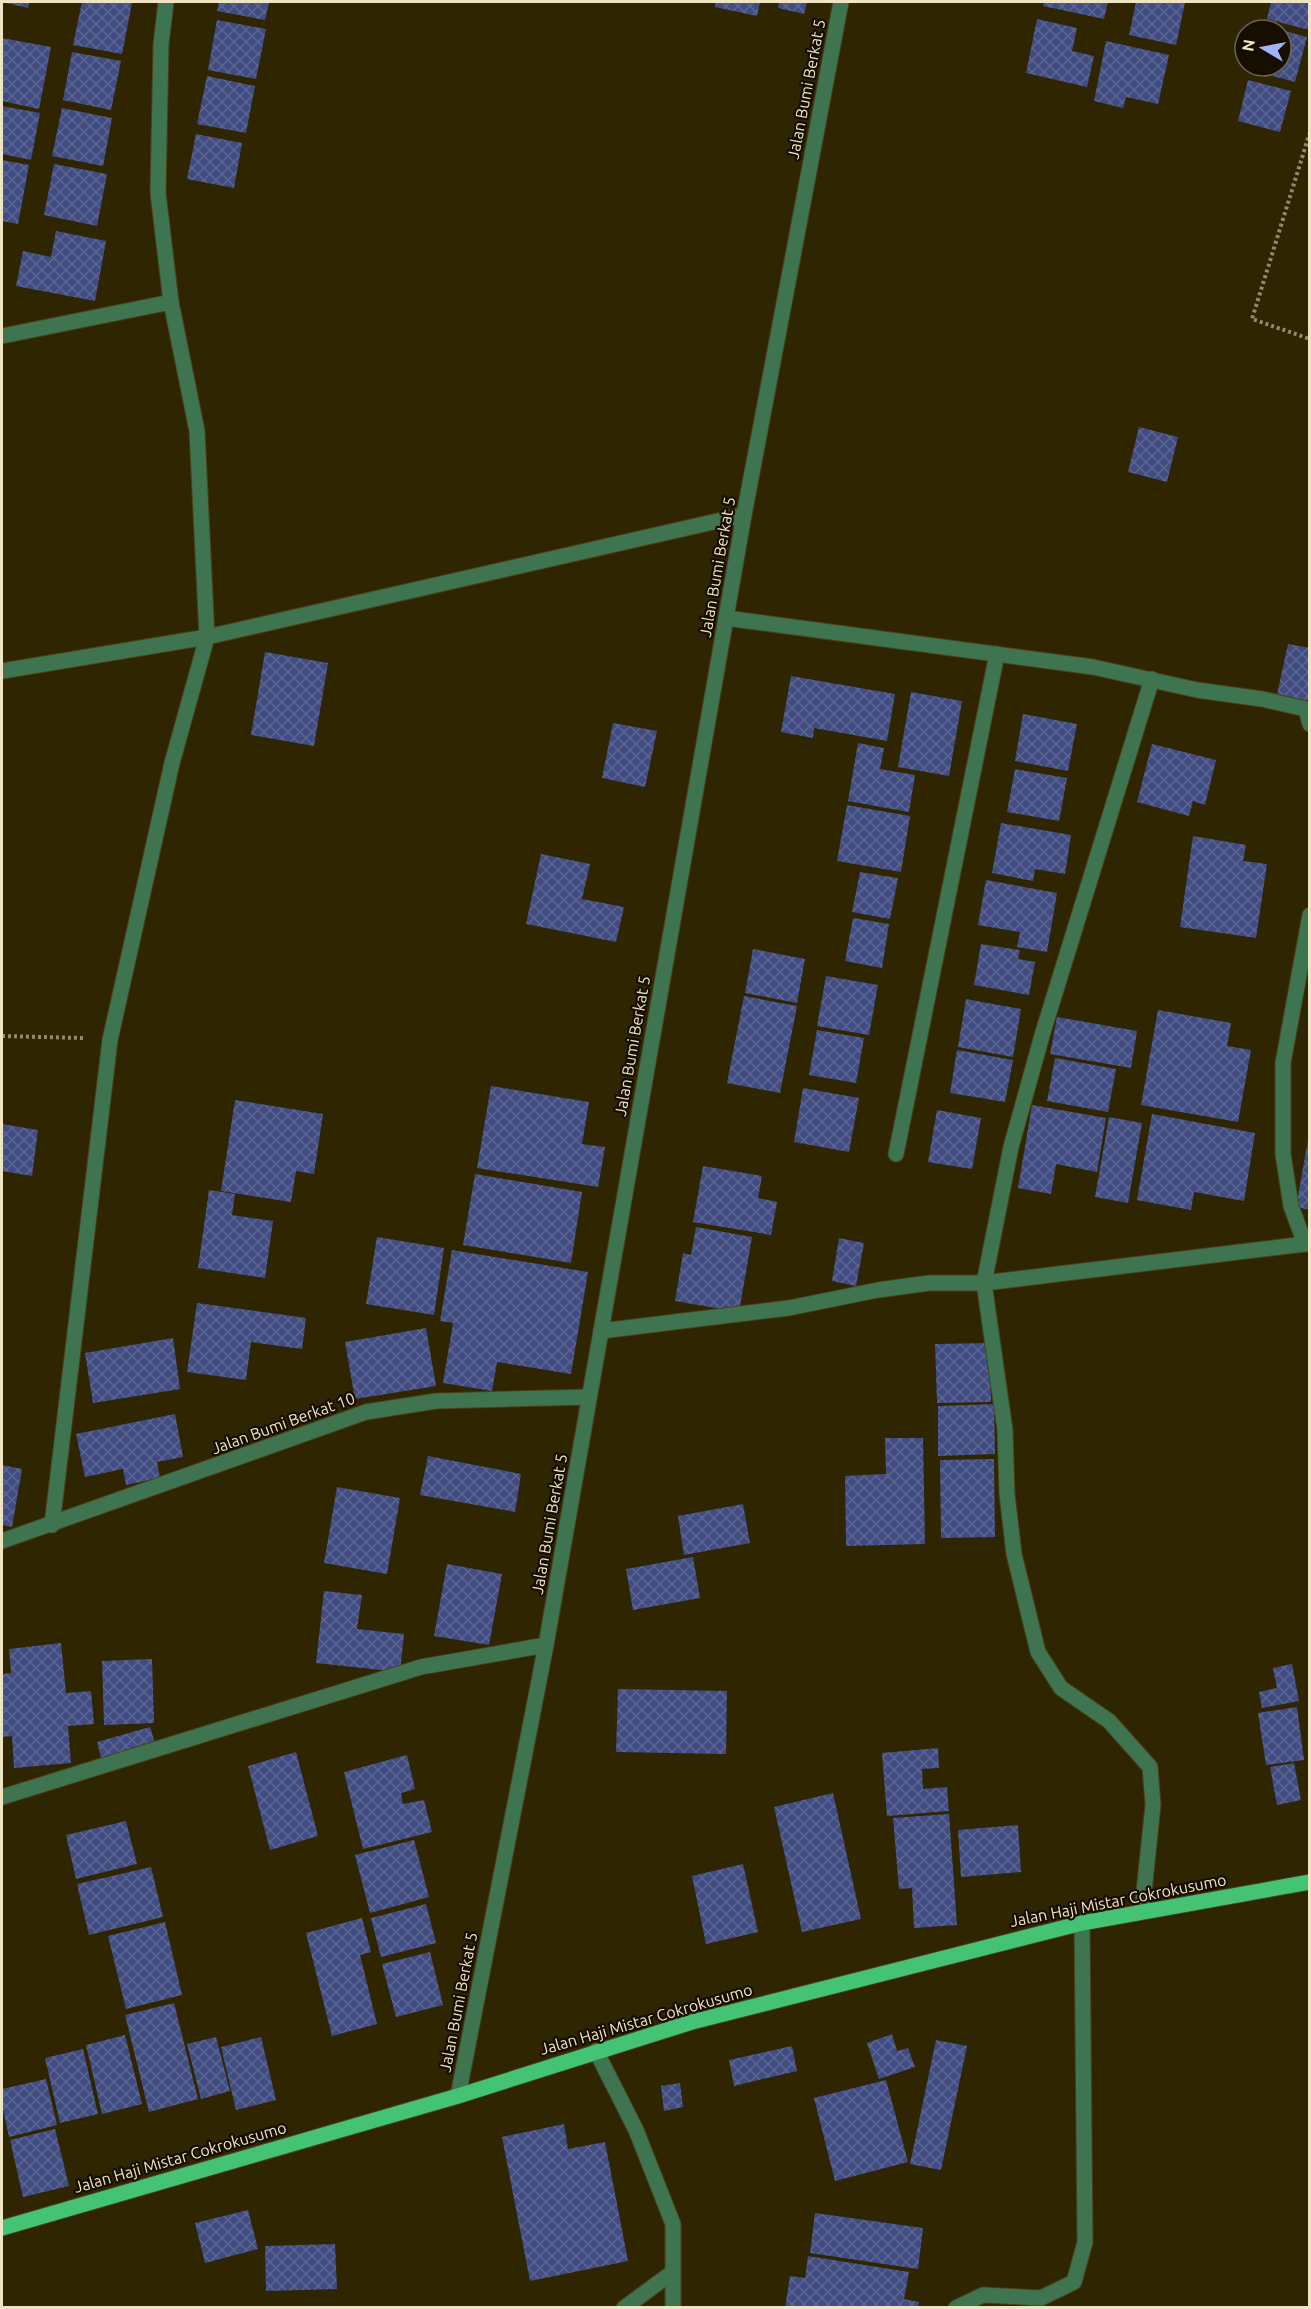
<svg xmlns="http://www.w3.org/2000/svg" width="1311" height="2309" viewBox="0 0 1311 2309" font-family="Ubuntu,sans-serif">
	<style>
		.building { fill: url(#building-cross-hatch) }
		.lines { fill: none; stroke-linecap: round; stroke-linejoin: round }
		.lane-casing { stroke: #4a401c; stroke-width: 17 }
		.street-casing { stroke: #4a401c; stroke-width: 17 }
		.primary-casing { stroke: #4a401c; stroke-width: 17 }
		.path { stroke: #948a67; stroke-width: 4; stroke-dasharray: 3 3; stroke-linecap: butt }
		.lane { stroke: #3e744f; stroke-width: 15 }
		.street { stroke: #3e744f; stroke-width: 15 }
		.primary { stroke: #45c374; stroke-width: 15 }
		.labels { text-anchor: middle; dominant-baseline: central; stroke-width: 4.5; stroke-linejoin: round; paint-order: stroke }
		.street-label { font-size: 16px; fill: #efe4c3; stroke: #160e00 }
	</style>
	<defs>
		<pattern id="building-cross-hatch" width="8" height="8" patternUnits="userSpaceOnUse" patternTransform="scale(1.5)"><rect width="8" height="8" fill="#404c82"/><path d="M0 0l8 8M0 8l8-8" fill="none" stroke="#5c6692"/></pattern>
	</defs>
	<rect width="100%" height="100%" fill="#2f2501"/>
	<g class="building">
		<polygon points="2,2 29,2 28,8"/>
		<polygon points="82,2 132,3 122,54 73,45"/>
		<polygon points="219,2 269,2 265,20 217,11"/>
		<polygon points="716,2 760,2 757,16 715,7"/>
		<polygon points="779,2 807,2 804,14 778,8"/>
		<polygon points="1044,2 1108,2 1104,19 1043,6"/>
		<polygon points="1136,2 1185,2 1176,45 1129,35"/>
		<polygon points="1271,2 1310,2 1309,30 1267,19"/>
		<polygon points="1037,19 1077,28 1072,51 1094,56 1087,87 1026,73"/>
		<polygon points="217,20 266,29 256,79 208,70"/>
		<polygon points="1263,25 1278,29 1278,30 1262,30"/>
		<polygon points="1281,30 1307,37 1295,82 1251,70 1252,66 1281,66"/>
		<polygon points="2,38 51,47 39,109 2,101"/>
		<polygon points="1106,41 1169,55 1158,104 1126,97 1123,108 1094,101"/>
		<polygon points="72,52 121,61 111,110 63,100"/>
		<polygon points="207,76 255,86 246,133 197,124"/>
		<polygon points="1248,80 1291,91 1280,132 1238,121"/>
		<polygon points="2,106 40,113 31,160 2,154"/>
		<polygon points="62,108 112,118 103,166 52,156"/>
		<polygon points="196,134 242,143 234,188 187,179"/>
		<polygon points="2,160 29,165 18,224 2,221"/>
		<polygon points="54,164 107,174 97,226 44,215"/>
		<polygon points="56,231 106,241 95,301 16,286 23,251 51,257"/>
		<polygon points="1139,427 1178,437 1167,482 1128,472"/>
		<polygon points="1288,644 1310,648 1310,707 1276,699"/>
		<polygon points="265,652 328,663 314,746 251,735"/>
		<polygon points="791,676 895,694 887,741 814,728 813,738 781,732"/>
		<polygon points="911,692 962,701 949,776 898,767"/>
		<polygon points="1023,714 1077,724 1068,771 1015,761"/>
		<polygon points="613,723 657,731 645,787 602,778"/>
		<polygon points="858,743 884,748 880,769 915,775 909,812 848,801"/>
		<polygon points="1152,744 1216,760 1205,805 1193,801 1189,816 1137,802"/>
		<polygon points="1015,769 1067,778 1059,821 1007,812"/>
		<polygon points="847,805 910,816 901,872 837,861"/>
		<polygon points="1001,823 1071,835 1065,874 1035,869 1033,881 992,873"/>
		<polygon points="1193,836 1246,845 1243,861 1267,864 1256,938 1180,927"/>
		<polygon points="541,854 590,864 582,899 624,907 616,942 526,924"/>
		<polygon points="860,872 898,878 890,919 852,912"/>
		<polygon points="986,880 1057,893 1047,952 1017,947 1020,932 978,925"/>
		<polygon points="853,918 889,924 882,968 845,961"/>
		<polygon points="981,944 1020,950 1018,959 1035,962 1029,995 974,985"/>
		<polygon points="753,949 805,959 797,1003 745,993"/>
		<polygon points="826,976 878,985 869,1035 817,1026"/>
		<polygon points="744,996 797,1006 780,1093 727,1083"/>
		<polygon points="966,999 1021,1009 1013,1057 958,1047"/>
		<polygon points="1158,1010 1231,1023 1227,1046 1251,1050 1238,1122 1141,1105"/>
		<polygon points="1057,1017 1137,1031 1131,1068 1050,1054"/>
		<polygon points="817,1030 864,1038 856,1083 809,1075"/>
		<polygon points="957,1050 1013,1060 1005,1102 950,1093"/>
		<polygon points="1055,1058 1116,1069 1108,1112 1047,1101"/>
		<polygon points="491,1086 589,1102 582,1144 605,1147 598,1187 477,1168"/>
		<polygon points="803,1088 859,1098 849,1152 794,1142"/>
		<polygon points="235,1100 323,1114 314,1174 296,1171 291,1202 221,1191"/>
		<polygon points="1032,1105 1106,1118 1097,1172 1056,1164 1051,1194 1018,1188"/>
		<polygon points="937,1110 981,1118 972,1169 928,1162"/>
		<polygon points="1152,1114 1255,1133 1244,1201 1194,1192 1191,1210 1137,1200"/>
		<polygon points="1109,1117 1142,1123 1128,1203 1095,1197"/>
		<polygon points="2,1124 38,1130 32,1176 2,1171"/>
		<polygon points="1308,1140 1310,1140 1310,1210 1296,1207"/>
		<polygon points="703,1166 762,1176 758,1198 777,1202 771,1235 693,1222"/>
		<polygon points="475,1174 582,1192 571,1263 463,1245"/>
		<polygon points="209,1190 235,1194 232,1215 273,1221 265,1278 198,1268"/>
		<polygon points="696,1227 752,1237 739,1312 675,1301 683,1253 691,1255"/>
		<polygon points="377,1237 444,1248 434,1315 366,1304"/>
		<polygon points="839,1238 864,1243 856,1286 832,1281"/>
		<polygon points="452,1250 588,1272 571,1374 497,1362 492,1391 443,1383 453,1323 440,1321"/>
		<polygon points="197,1303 306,1318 302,1349 251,1342 246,1380 187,1372"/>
		<polygon points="426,1328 436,1386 355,1399 345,1342"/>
		<polygon points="173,1338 180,1389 93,1403 85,1353"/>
		<polygon points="990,1343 991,1402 937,1403 935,1344"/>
		<polygon points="994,1404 995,1454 938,1456 938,1406"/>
		<polygon points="175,1414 183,1457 157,1462 160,1478 126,1485 123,1469 85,1477 76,1434"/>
		<polygon points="885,1438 923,1438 925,1544 846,1546 845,1476 886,1474"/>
		<polygon points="428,1456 521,1474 515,1512 420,1495"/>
		<polygon points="994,1459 995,1537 941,1538 940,1460"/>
		<polygon points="2,1465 22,1469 12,1527 2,1525"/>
		<polygon points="337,1487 400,1498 387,1574 324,1563"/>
		<polygon points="743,1504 750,1543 684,1555 678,1516"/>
		<polygon points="693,1557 700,1598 633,1610 626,1569"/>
		<polygon points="447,1564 502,1574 489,1645 434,1636"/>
		<polygon points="324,1591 362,1595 357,1629 404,1634 400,1672 316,1663"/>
		<polygon points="61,1643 66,1693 91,1691 94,1724 68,1726 71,1763 14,1768 12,1736 2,1737 2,1674 11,1673 9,1649"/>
		<polygon points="152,1659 154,1723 104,1725 102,1661"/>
		<polygon points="1292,1664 1299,1701 1262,1708 1259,1692 1277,1688 1273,1668"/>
		<polygon points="618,1689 727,1691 726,1754 616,1752"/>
		<polygon points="1297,1707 1304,1760 1266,1765 1258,1713"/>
		<polygon points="150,1727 156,1746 102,1761 97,1742"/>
		<polygon points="938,1748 939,1768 922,1769 923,1789 947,1787 949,1811 887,1816 882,1753"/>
		<polygon points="296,1752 318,1836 270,1850 248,1766"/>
		<polygon points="407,1755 415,1789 401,1793 403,1804 424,1800 432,1832 363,1849 344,1772"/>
		<polygon points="1294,1763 1301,1800 1277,1805 1270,1767"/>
		<polygon points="833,1793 861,1919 802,1932 774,1807"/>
		<polygon points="949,1814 957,1925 914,1928 912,1888 899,1889 893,1818"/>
		<polygon points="126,1821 137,1864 76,1879 66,1835"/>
		<polygon points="1018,1825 1021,1872 961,1877 958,1830"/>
		<polygon points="414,1840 429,1897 370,1913 355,1855"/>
		<polygon points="743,1864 758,1932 706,1944 692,1876"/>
		<polygon points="151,1867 163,1917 89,1935 77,1884"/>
		<polygon points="426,1904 436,1943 381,1957 371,1918"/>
		<polygon points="362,1918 371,1952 360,1955 377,2024 332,2036 306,1933"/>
		<polygon points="165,1922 182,1995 126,2009 108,1936"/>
		<polygon points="430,1952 443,2005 396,2017 382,1964"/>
		<polygon points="174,2003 198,2099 149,2112 125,2015"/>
		<polygon points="892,2034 897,2051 908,2048 915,2067 879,2079 867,2043"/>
		<polygon points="125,2035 142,2104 102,2114 86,2045"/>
		<polygon points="216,2037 230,2091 201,2099 187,2044"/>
		<polygon points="261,2037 276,2100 236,2110 221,2047"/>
		<polygon points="936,2040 967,2046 941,2170 910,2164"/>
		<polygon points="792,2046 797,2071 734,2086 729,2060"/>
		<polygon points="83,2049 98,2114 60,2123 45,2058"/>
		<polygon points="46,2079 57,2125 9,2137 2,2105 2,2089"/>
		<polygon points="886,2080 908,2162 835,2181 814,2098"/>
		<polygon points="680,2083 683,2107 664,2111 661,2086"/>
		<polygon points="564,2124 568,2149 605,2142 628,2261 530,2281 502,2137"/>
		<polygon points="55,2129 69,2186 23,2197 10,2140"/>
		<polygon points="248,2210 258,2249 205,2263 195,2223"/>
		<polygon points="815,2213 923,2228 918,2269 810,2253"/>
		<polygon points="335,2244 337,2289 266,2291 265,2246"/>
		<polygon points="808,2256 909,2272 904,2299 919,2302 918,2308 785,2308 790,2276 805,2278"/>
	</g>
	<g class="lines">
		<defs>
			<g id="lane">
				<polyline points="596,2051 636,2130 673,2224 673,2308"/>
				<polyline points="624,2308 673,2272"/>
				<polyline points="956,2308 983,2295 1041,2298 1074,2282 1085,2242 1082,1923"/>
			</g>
			<g id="street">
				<polyline points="2,336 171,302"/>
				<polyline points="726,618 1093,667 1197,690 1262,699 1306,709 1310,724"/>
				<polyline points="2,671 207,637 744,515"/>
				<polyline points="1152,679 1043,1032 1011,1147 984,1283 1305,1244"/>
				<polyline points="1310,915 1283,1063 1283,1154 1291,1206 1305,1244 1310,1244"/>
				<polyline points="896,1154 997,654"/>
				<polyline points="601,1331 789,1308 878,1290 929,1283 984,1283 1005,1430 1007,1494 1014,1554 1038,1652 1061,1688 1109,1721 1150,1767 1153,1805 1142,1911"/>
				<polyline points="52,1525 110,1040 172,763 207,637 197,431 171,302 158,193 161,44 166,2"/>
				<polyline points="2,1541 366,1412 436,1401 589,1397"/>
				<polyline points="2,1797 421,1667 546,1645"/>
				<polyline points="458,2096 546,1645 744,515 841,2"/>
			</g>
			<polyline id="primary" points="2,2228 458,2096 692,2022 1082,1923 1310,1882"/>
		</defs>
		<use href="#lane" class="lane-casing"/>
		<use href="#street" class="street-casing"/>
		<use href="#primary" class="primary-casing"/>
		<g class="path">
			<polyline points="1310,132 1252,319 1310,339"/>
			<polyline points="2,1036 83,1038"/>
		</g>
		<use href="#lane" class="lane"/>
		<use href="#street" class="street"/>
		<use href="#primary" class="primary"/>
	</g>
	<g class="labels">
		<g class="street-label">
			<text transform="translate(806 89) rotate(-79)">Jalan Bumi Berkat 5</text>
			<text transform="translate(717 567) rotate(-80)">Jalan Bumi Berkat 5</text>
			<text transform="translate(632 1046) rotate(-80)">Jalan Bumi Berkat 5</text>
			<text transform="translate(283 1423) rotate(-20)">Jalan Bumi Berkat 10</text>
			<text transform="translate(549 1524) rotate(-80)">Jalan Bumi Berkat 5</text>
			<text transform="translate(1118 1900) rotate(-11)">Jalan Haji Mistar Cokrokusumo</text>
			<text transform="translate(458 2002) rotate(-79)">Jalan Bumi Berkat 5</text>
			<text transform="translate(646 2019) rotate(-16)">Jalan Haji Mistar Cokrokusumo</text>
			<text transform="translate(180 2157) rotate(-16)">Jalan Haji Mistar Cokrokusumo</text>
		</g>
	</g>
	<rect width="1311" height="2309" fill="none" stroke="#efe4c3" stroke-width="6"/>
	<g transform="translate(1263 48) rotate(280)"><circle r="28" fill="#160e00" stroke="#6d644e" stroke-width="1.5"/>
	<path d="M0-4.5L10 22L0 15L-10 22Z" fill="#a0b3fd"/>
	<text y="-9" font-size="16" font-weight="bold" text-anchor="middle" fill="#efe4c3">N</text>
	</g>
</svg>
